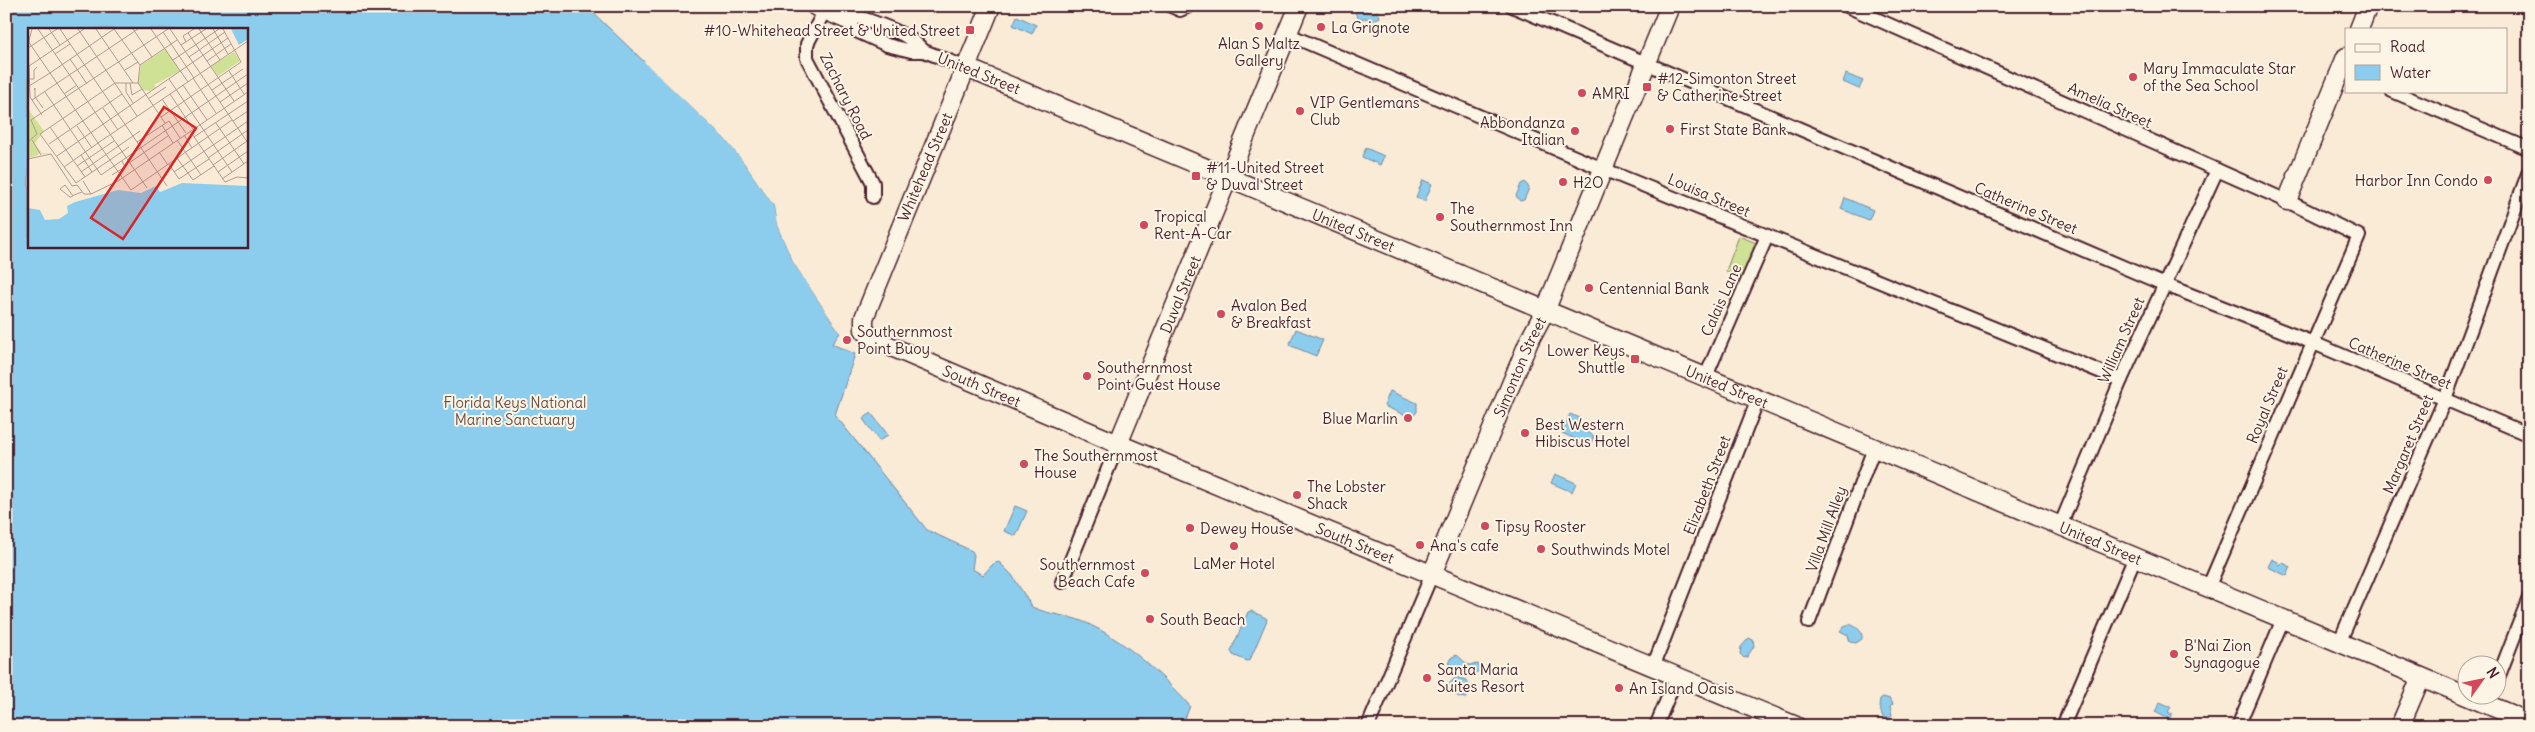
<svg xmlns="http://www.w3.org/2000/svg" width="2535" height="732" viewBox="0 0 2535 732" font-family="Delius,sans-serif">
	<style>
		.green { fill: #cee195; stroke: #8c8060 }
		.water { fill: #8ccded; stroke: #72879f; fill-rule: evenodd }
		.pier { fill: #faebd7 }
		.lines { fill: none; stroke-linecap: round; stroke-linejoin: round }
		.street-casing { stroke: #4a1f2b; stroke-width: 16 }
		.secondary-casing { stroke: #4a1f2b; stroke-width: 21 }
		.street { stroke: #fcf5e5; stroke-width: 12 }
		.secondary { stroke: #fcf5e5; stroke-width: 18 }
		.poi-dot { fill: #d1495b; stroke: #fcf5e5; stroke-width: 2 }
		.labels { text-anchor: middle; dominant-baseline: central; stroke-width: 4; stroke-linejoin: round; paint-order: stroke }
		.poi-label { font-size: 15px; fill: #4a1f2b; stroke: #fcf5e5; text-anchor: start }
		.street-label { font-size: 15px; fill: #4a1f2b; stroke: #fcf5e5 }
		.park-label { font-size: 15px; fill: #6b5046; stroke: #fcf5e5 }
		.inset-road { fill: none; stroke: #b49992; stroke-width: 1 }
		.view { fill: #d62828; fill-opacity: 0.15; stroke: #d62828; stroke-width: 2.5 }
		.inset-edge { fill: none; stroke: #4a1f2b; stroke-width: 2.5 }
	</style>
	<rect width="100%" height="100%" fill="#faebd7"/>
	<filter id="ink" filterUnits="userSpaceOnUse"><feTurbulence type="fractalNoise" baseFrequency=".02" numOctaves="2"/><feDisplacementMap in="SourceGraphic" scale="10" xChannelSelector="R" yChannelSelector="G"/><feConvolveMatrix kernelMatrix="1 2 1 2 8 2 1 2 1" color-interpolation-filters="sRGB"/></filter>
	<g filter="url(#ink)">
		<polygon class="green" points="1739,236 1756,243 1742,278 1726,271"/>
		<g class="water">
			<path d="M6,6H586L725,139L745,164L774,206L777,225L793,262L840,333L832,344L855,354L835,415L927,530L972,551L974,555L972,569L983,575L993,564L999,562L1012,575L1032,607C1049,615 1068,615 1084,622C1125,640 1160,673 1190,706L1182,726H6ZM29,29H246V246H29Z"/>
			<polygon points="1360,7 1370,13 1378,11 1380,17 1372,21 1366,18 1359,19 1355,13"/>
			<polygon points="1017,16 1036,25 1032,34 1013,25"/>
			<polygon points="1846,74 1863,81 1859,89 1843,82"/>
			<polygon points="1366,148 1384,156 1380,165 1362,157"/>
			<polygon points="1423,180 1432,184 1425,201 1416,197"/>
			<polygon points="1525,182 1529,188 1524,200 1520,201 1516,196 1521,184"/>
			<polygon points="1845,198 1873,210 1869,220 1841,209"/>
			<polygon points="1296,329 1323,340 1316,356 1289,345"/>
			<polygon points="1390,391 1417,403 1417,412 1411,418 1384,406"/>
			<polygon points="871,413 888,435 879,441 863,419"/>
			<polygon points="1570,414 1580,418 1579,427 1594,436 1590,446 1562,433"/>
			<polygon points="1555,474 1576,483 1572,492 1551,483"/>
			<polygon points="1015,506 1027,511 1016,536 1004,531"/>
			<polygon points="2272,559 2278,562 2279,565 2283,563 2291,567 2287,576 2268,567"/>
			<polygon points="1251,611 1266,618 1267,620 1250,660 1247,661 1233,655 1231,651 1248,612"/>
			<path d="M1850,624C1856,627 1863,630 1862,639L1856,643L1850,642L1848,635L1840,631L1844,626Z"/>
			<polygon points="1749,638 1753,640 1754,646 1747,657 1744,658 1740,654 1741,647"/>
			<polygon points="1457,655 1468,665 1478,664 1481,671 1469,674 1467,677 1457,674 1453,665 1449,664 1452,657"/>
			<path d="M1456,677L1466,680L1470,687L1466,698C1458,698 1450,693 1448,685Z"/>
			<polygon points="1883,697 1890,699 1893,704 1890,707 1892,716 1888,719 1883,717 1879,707 1880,699"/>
			<polygon points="2160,702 2171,707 2168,712 2172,714 2169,719 2155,712"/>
		</g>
		<polygon class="pier" points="646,60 726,137 748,162 776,205 780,224 795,261 841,330 840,333 793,262 777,225 774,206 745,164 725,139 644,62"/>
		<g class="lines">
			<defs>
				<g id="street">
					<polyline points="1171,6 1180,10 1189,6"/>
					<polyline points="1512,6 2163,284 2311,342 2529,435"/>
					<polyline points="1847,6 2287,201 2359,236 2208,588"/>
					<polyline points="825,10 807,44 807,58 873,183 873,197"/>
					<polyline points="1287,34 1603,169 2121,380"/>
					<path d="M924,51C908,33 882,25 859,17L850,21L854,30L887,45L911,51H924L967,68"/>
					<polyline points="2392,91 2529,149"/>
					<polyline points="1706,376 1767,236"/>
					<polyline points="2060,526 2121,380 2217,170"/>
					<polyline points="1062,582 1118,444"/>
					<polyline points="1809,622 1874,448"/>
					<polyline points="2339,643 2445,399 2529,171"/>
					<polyline points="1653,667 1758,399"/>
					<polyline points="2498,678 2529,598"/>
					<polyline points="1368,726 1432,574"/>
					<polyline points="1656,726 1677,676"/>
					<polyline points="2063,726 2135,557"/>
					<polyline points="2238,726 2283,619"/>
				</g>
				<g id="secondary">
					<polyline points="815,6 850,21"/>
					<path id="s1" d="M991,6L864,318V330L873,339L1104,438L1796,726"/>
					<polyline points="2359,29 2368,6"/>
					<path id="s2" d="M967,68L2529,722"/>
					<polyline points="2287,201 2346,57"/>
					<path id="s3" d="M1118,444L1299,6"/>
					<path id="s4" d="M1432,574L1529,341L1545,311L1670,6"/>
					<polyline points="2400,726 2421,677"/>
				</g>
			</defs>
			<use href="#street" class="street-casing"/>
			<use href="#secondary" class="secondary-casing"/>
			<use href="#street" class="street"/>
			<use href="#secondary" class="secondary"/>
		</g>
	</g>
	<g class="poi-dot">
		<circle cx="1259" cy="26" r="5"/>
		<circle cx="1321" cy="27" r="5"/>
		<rect x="965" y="25" width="10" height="10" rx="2.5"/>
		<circle cx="2133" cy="77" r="5"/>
		<rect x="1642" y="82" width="10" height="10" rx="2.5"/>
		<circle cx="1582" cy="93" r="5"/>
		<circle cx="1300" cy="111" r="5"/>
		<circle cx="1670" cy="129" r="5"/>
		<circle cx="1575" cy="131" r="5"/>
		<rect x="1191" y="171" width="10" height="10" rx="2.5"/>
		<circle cx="2488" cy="180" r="5"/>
		<circle cx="1563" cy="182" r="5"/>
		<circle cx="1440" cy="217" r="5"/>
		<circle cx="1144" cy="225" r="5"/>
		<circle cx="1589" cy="288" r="5"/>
		<circle cx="1221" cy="314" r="5"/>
		<circle cx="847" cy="340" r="5"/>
		<rect x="1630" y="354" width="10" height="10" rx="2.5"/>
		<circle cx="1087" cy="376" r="5"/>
		<circle cx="1408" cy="418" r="5"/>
		<circle cx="1525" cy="433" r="5"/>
		<circle cx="1024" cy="464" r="5"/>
		<circle cx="1297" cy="495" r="5"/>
		<circle cx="1485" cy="526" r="5"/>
		<circle cx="1190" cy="528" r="5"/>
		<circle cx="1420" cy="545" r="5"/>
		<circle cx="1234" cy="546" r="5"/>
		<circle cx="1541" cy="549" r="5"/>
		<circle cx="1145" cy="573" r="5"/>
		<circle cx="1150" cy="619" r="5"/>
		<circle cx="2174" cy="654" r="5"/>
		<circle cx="1427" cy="678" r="5"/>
		<circle cx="1619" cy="688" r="5"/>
	</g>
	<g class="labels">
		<g class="poi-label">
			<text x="1331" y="27">La Grignote</text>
			<text x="960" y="30" text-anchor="end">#10-Whitehead Street &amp; United Street</text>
			<text x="1259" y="43" text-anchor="middle">Alan S Maltz<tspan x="1259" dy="17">Gallery</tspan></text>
			<text x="2143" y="68">Mary Immaculate Star<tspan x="2143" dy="17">of the Sea School</tspan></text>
			<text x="1657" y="78">#12-Simonton Street<tspan x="1657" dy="17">&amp; Catherine Street</tspan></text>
			<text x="1592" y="93">AMRI</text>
			<text x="1310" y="102">VIP Gentlemans<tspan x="1310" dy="17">Club</tspan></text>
			<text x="1565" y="122" text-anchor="end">Abbondanza<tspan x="1565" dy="17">Italian</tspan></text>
			<text x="1680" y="129">First State Bank</text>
			<text x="1206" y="167">#11-United Street<tspan x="1206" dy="17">&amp; Duval Street</tspan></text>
			<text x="2478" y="180" text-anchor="end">Harbor Inn Condo</text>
			<text x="1573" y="182">H2O</text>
			<text x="1450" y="208">The<tspan x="1450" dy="17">Southernmost Inn</tspan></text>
			<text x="1154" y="216">Tropical<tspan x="1154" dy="17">Rent-A-Car</tspan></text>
			<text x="1599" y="288">Centennial Bank</text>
			<text x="1231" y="305">Avalon Bed<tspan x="1231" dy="17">&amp; Breakfast</tspan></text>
			<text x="857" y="331">Southernmost<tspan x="857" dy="17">Point Buoy</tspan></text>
			<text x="1625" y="350" text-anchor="end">Lower Keys<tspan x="1625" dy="17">Shuttle</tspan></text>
			<text x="1097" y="367">Southernmost<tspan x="1097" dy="17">Point Guest House</tspan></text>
			<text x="1398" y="418" text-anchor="end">Blue Marlin</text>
			<text x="1535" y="424">Best Western<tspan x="1535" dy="17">Hibiscus Hotel</tspan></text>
			<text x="1034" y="455">The Southernmost<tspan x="1034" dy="17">House</tspan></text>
			<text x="1307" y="486">The Lobster<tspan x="1307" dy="17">Shack</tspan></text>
			<text x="1495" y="526">Tipsy Rooster</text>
			<text x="1200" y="528">Dewey House</text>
			<text x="1430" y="545">Ana's cafe</text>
			<text x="1551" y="549">Southwinds Motel</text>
			<text x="1234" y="563" text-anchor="middle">LaMer Hotel</text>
			<text x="1135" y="564" text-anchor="end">Southernmost<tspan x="1135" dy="17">Beach Cafe</tspan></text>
			<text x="1160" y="619">South Beach</text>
			<text x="2184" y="645">B'Nai Zion<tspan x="2184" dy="17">Synagogue</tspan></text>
			<text x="1437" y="669">Santa Maria<tspan x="1437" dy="17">Suites Resort</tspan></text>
			<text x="1629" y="688">An Island Oasis</text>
		</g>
		<g class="street-label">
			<text transform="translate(979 73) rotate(22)">United Street</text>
			<text transform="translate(846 96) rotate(63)">Zachary Road</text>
			<text transform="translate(2110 105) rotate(24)">Amelia Street</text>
			<text transform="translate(925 167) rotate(-67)">Whitehead Street</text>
			<text transform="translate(1709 195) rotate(23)">Louisa Street</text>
			<text transform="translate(2026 208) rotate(23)">Catherine Street</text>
			<text stroke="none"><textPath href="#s2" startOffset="419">United Street</textPath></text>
			<text stroke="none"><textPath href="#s3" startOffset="162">Duval Street</textPath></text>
			<text transform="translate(1721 300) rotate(-66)">Calais Lane</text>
			<text transform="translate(2121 340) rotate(-66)">William Street</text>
			<text transform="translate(2400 363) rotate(23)">Catherine Street</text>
			<text stroke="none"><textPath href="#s4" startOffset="225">Simonton Street</textPath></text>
			<text stroke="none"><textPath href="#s1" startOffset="480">South Street</textPath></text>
			<text stroke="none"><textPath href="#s2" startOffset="824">United Street</textPath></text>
			<text transform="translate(2267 405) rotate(-67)">Royal Street</text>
			<text transform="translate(2408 444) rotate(-67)">Margaret Street</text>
			<text transform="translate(1707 485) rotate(-69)">Elizabeth Street</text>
			<text transform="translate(1826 529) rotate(-70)">Villa Mill Alley</text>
			<text stroke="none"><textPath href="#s1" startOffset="885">South Street</textPath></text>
			<text stroke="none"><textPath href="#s2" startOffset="1229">United Street</textPath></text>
		</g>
		<g class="park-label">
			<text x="515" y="402">Florida Keys National<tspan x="515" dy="17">Marine Sanctuary</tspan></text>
		</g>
	</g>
	<g transform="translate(28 28)">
		<rect width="220" height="220" fill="#faebd7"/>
		<path d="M137,21L152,43L126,57L128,60L122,63L115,62L110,55L113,37ZM206,24L212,33L190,48L183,38ZM0,81L16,103L7,115L9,119L14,125H25L14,126L12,124L10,127L0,130Z" fill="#cee195"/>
		<path d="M203,1H220V11L211,17ZM154,155L220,158V219H0V180L12,182L17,192L31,191L40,185L39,178L47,174L90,162L113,165L128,158L132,164Z" fill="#8ccded"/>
		<path class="inset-road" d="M10,1L119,160M21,1L32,17M32,1L139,158M50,1L109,88M68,1L105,55M86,1L112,37M86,1L22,45L70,115L220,13M105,1L124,29M123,1L160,54M142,1L220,115M171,1L192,32M185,1L200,26M135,4L166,50M160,5L206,73M0,13L22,45L1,58M158,14L155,8L166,1M0,16L4,1M153,17L178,1M0,20L29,1M27,26L42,16M161,29L197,4M42,31L59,56M145,32L191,1M179,33L203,16M112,37L149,12M97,42L110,34M201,43L216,66M165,50L188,85M1,51H6V42L9,39M141,51L204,144M87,55H110M98,55V64L105,75M102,55L104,67L114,61M110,55L137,95M110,55L112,37M155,57L179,92M6,62L7,60V69L15,80M184,62L215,41M17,64L73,147L188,68M36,66L49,57M142,66L165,101M188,68L220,46M120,71L138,59M134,71L158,105M4,72L110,1M192,74L220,55M75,80L90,102M14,87L2,69L1,38L56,1M133,89L213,34L195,1M205,93L220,83M188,95L216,136M134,97L145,115M49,98L64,120M22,99L57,149M162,103L197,154L209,149L220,150M12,106L48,155L101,119M12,106L87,55M156,107L164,120M166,109L220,73M4,112L13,127M149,112L173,147M0,114L9,106L3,92L140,1M109,114L141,93L152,110M21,116L94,66M131,124L140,137M53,127L64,144M29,128L200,10M149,130L165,152L186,138M180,130L220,102M0,131L23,126L44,158L49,157L56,166H63L90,153L220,64M101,135L140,108M141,136L151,151L181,131M185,137L219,113M49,138L86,113M36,139L70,115L103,162L204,92M53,144L112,103M146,144L220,93M190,144L220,123M84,147L97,139L94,133M194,151L220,133M55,153L63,166M45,168L37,157L32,161L42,169H43L46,167L54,164"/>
		<path class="view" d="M136,79L168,100L95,211L63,190Z"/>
		<rect width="220" height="220" class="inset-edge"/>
	</g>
	<rect width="2535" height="732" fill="none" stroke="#fcf5e5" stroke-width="25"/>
	<rect x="12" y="12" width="2510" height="707" fill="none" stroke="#4a1f2b" stroke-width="2" filter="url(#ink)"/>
	<rect x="2345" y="28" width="162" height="65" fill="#fcf5e5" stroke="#b59f9b"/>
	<rect x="2355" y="44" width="25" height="8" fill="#fcf5e5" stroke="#b59f9b"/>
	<text x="2390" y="52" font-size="15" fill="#4a1f2b">Road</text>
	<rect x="2355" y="65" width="25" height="15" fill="#8ccded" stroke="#b59f9b"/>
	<text x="2390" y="78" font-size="15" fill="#4a1f2b">Water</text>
	<g transform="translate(2482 680) rotate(57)"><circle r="24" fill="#fcf5e5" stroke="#b59f9b"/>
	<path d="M0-4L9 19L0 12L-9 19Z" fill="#d1495b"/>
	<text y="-8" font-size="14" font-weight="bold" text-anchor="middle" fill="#4a1f2b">N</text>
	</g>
</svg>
